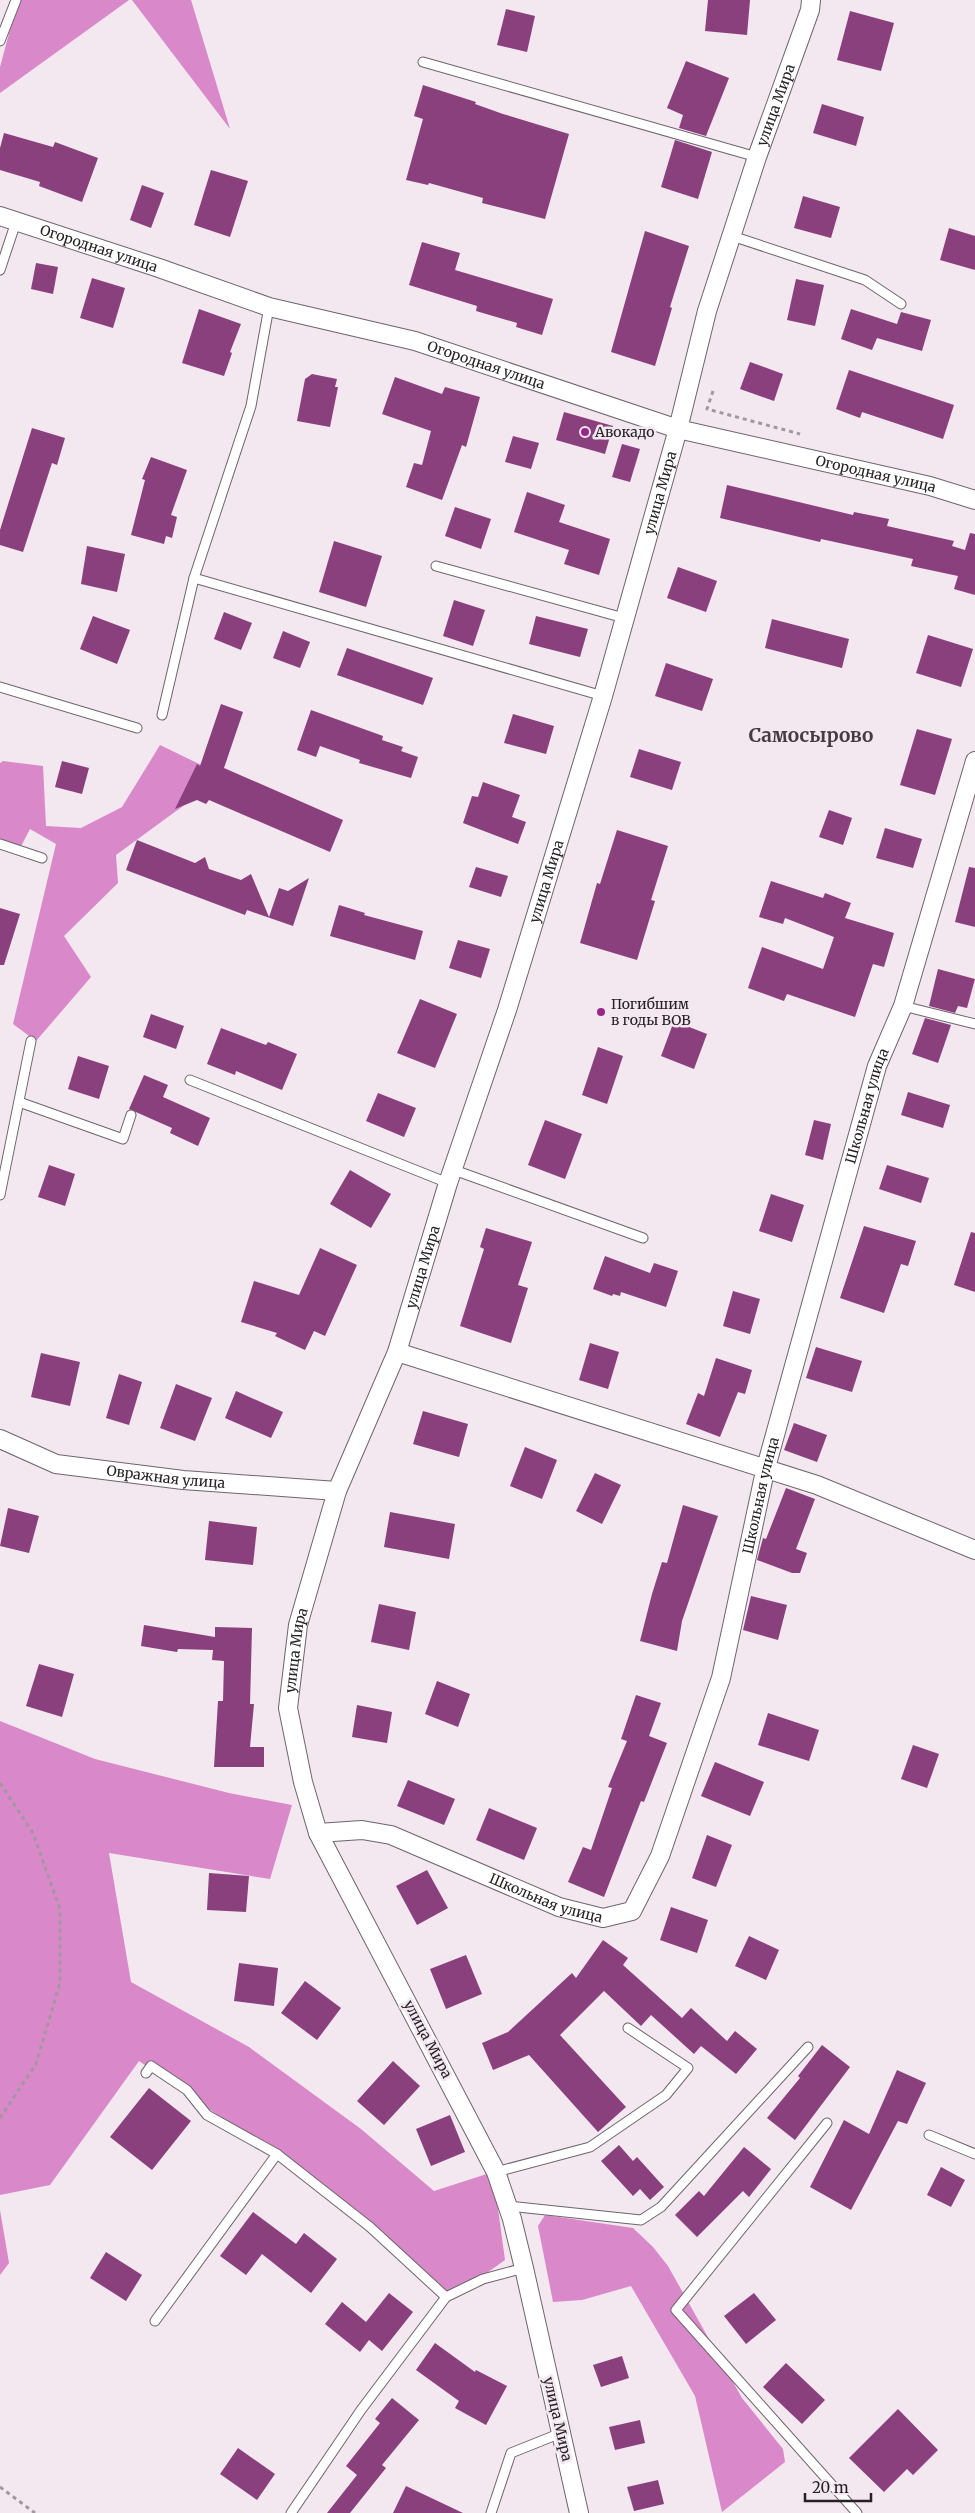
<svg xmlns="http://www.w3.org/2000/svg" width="975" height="2513" viewBox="0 0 975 2513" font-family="Merriweather,serif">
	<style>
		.forest { fill: #d988c9 }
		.building { fill: #8a407d }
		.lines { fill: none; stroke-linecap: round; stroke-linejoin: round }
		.lane-casing { stroke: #6e656c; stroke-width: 11 }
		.street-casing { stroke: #6e656c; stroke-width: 20 }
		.path { stroke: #a1989f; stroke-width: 3; stroke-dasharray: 4 4; stroke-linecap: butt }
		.lane { stroke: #fff; stroke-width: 9 }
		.street { stroke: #fff; stroke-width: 18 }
		.poi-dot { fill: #972887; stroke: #f3e7f0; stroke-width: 2 }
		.labels { text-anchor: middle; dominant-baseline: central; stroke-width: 5; stroke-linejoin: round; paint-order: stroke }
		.street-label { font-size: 14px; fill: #252124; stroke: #f3e7f0 }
		.poi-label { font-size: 14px; fill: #252124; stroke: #f3e7f0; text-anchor: start }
		.district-label { font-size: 19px; font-weight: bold; fill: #453c43; stroke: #f3e7f0 }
	</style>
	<rect width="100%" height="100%" fill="#f3e7f0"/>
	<g class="forest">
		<polygon points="18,0 129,0 0,93 0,67"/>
		<polygon points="132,0 191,0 230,129"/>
		<polygon points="160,745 224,776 116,855 118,883 64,936 91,977 36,1041 13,1024 56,844 30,829 18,852 0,847 0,763 3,761 43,766 46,826 81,828 122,807"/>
		<polygon points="0,1721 95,1759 229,1793 292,1805 270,1879 109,1853 131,1982 249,2047 361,2129 434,2191 493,2172 505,2260 453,2297 359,2212 139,2061 50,2185 0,2195"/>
		<polygon points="0,2210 9,2263 0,2275"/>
		<polygon points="545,2215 633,2228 653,2247 668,2266 742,2398 783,2449 785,2462 722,2512 695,2396 631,2286 582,2300 553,2302 538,2226"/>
	</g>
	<g class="building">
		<polygon points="708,0 750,0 747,35 705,31"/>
		<polygon points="506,9 535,16 527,52 497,45"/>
		<polygon points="850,11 894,23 881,71 837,60"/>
		<polygon points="686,61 729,78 706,136 679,128 683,115 667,108"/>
		<polygon points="423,85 476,102 475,104 503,114 569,134 545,219 482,203 483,198 429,183 428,185 406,180 423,119 414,116"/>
		<polygon points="822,104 864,117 856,146 813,133"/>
		<polygon points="4,133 53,147 55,142 98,158 82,202 39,186 40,182 0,170 0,148"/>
		<polygon points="675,140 712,152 698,199 661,187"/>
		<polygon points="211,170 248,181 230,237 194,225"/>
		<polygon points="142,185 164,193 151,228 130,220"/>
		<polygon points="803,196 840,207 831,238 794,228"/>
		<polygon points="949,228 975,236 975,270 940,260"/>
		<polygon points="645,231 689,246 670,307 672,308 655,366 611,352"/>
		<polygon points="422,242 460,253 455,270 553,299 542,335 516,327 517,323 476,311 477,306 409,285"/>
		<polygon points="36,263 58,267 53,294 31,289"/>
		<polygon points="92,278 125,288 113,328 80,318"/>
		<polygon points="796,279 824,285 815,326 787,320"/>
		<polygon points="199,309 241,324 230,352 232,353 224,376 182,363"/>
		<polygon points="851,309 897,324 901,312 931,320 922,351 877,338 872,350 841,339"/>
		<polygon points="750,362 783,374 774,401 740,389"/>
		<polygon points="849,370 954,405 943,439 862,412 860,418 836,409"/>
		<polygon points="312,374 337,379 335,387 338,387 330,427 297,421 305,379"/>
		<polygon points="395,377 442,394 445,387 480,397 466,447 462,445 442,500 406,487 414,463 422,465 431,431 382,414"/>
		<polygon points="564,412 613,426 605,454 556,440"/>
		<polygon points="32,428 65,438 57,465 52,463 23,552 0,545 0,530"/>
		<polygon points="513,436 539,443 531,469 505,462"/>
		<polygon points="622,444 640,449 630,482 612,477"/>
		<polygon points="151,457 187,470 171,515 177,517 172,538 166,536 164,544 131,535 145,480 142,479"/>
		<polygon points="727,485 853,515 854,512 889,519 887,526 954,541 952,546 965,550 970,533 975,534 975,595 954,589 958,576 911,566 913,559 821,539 820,542 720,518"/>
		<polygon points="527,492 565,505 559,522 610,539 599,575 564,564 569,550 514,532"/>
		<polygon points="455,507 491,519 481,549 445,536"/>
		<polygon points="334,541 382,556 366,607 319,592"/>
		<polygon points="87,546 125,554 117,592 81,584"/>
		<polygon points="678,567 717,581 706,612 667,598"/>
		<polygon points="454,600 485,610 473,646 443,636"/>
		<polygon points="224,612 252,623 241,650 214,639"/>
		<polygon points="93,616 130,630 117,664 80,649"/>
		<polygon points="536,616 588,629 580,657 529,644"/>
		<polygon points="772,619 849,639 842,668 765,648"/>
		<polygon points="283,631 310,642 300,668 273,658"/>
		<polygon points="928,635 973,649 961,687 916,673"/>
		<polygon points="347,648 433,678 423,705 337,675"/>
		<polygon points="666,663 713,679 702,711 655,696"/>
		<polygon points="221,704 243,712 224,768 343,820 330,852 209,800 206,804 197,800 175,809 197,764 200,766"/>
		<polygon points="311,710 383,736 382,740 403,747 401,751 418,757 411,778 359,763 360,760 320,746 316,757 297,750"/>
		<polygon points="513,714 554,726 546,754 504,743"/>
		<polygon points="917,729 952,739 935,795 900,785"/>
		<polygon points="639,749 681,762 672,790 630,777"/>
		<polygon points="62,761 89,768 82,794 55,787"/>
		<polygon points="483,782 520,795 512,817 526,822 518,844 463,823 472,796 478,797"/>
		<polygon points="829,810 852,818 843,845 819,837"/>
		<polygon points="885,828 922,839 913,868 876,858"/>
		<polygon points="617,830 668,846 651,900 655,901 637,960 580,943 597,883 600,884"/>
		<polygon points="137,840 195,863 205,857 209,869 241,880 251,874 269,917 279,888 288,891 309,878 293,926 247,910 245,915 126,870"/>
		<polygon points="476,867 508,876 501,897 469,887"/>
		<polygon points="969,867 975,868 975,927 955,922"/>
		<polygon points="771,881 823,898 825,893 851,903 845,918 894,933 884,967 873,964 855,1017 787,994 784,1001 748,988 762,947 823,969 834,937 785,918 783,924 759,917"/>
		<polygon points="339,905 365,913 364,915 423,931 415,960 330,936"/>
		<polygon points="0,908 20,914 4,965 0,965"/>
		<polygon points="458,940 490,949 481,978 449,968"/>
		<polygon points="938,969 975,979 967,1008 958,1006 955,1013 929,1006"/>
		<polygon points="420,999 457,1014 435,1068 397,1053"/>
		<polygon points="151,1014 184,1026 176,1049 143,1037"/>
		<polygon points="925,1018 951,1025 938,1063 912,1054"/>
		<polygon points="674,1021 707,1034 694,1069 661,1056"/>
		<polygon points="221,1028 266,1045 268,1042 297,1054 282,1090 236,1071 235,1075 207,1064"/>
		<polygon points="598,1047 623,1056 607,1104 582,1095"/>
		<polygon points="78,1056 109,1066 99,1099 68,1089"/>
		<polygon points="144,1075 168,1085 163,1097 210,1118 198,1146 170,1133 172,1128 129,1109"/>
		<polygon points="908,1092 950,1105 943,1128 901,1115"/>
		<polygon points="378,1093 416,1108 404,1137 366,1121"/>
		<polygon points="545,1120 582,1134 565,1179 528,1165"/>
		<polygon points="814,1120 831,1124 823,1160 805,1155"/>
		<polygon points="49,1165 75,1174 65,1206 38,1197"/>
		<polygon points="887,1165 929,1178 921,1203 879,1189"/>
		<polygon points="350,1170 391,1194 371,1228 330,1204"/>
		<polygon points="771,1194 804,1205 792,1242 759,1231"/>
		<polygon points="864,1226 916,1241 908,1266 901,1264 884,1313 840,1298"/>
		<polygon points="486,1228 532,1242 518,1285 528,1288 511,1343 460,1326 484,1249 480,1247"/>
		<polygon points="971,1232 975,1233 975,1292 954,1285"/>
		<polygon points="320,1248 357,1265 325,1336 314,1331 305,1350 275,1336 277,1333 241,1322 254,1281 299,1295"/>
		<polygon points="605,1256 650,1273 654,1263 678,1271 666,1307 621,1292 620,1296 613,1294 612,1296 593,1289"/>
		<polygon points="733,1291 760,1299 750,1334 723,1326"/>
		<polygon points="590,1343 619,1352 608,1389 579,1380"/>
		<polygon points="816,1347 862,1361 852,1392 806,1378"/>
		<polygon points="41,1353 80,1362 70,1406 31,1397"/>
		<polygon points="716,1358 752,1370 745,1394 738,1392 720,1437 686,1424 698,1393 704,1396"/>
		<polygon points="119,1374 142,1382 129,1425 106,1418"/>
		<polygon points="176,1384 212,1398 195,1441 160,1428"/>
		<polygon points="236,1391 283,1412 271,1438 225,1418"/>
		<polygon points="423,1411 468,1424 459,1457 413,1444"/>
		<polygon points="794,1423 827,1435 817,1462 784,1450"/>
		<polygon points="525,1447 557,1460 542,1499 510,1486"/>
		<polygon points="595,1473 621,1485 602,1524 576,1511"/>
		<polygon points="786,1488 815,1499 796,1549 807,1553 800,1573 792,1573 757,1560 763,1538 766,1539"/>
		<polygon points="683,1505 718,1516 682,1621 677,1651 640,1641 652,1594 662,1562 667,1563"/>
		<polygon points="8,1508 39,1516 29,1553 0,1546"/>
		<polygon points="390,1512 455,1524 449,1559 384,1547"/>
		<polygon points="209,1521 257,1527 253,1565 205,1560"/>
		<polygon points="751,1596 787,1605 778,1640 743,1630"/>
		<polygon points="379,1604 416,1612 409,1650 371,1642"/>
		<polygon points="144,1625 215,1637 215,1627 252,1628 250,1704 254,1704 250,1747 264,1747 264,1767 214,1767 218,1701 223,1701 224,1661 212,1660 213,1650 178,1649 177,1652 141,1646"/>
		<polygon points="39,1664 74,1674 62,1717 26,1706"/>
		<polygon points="437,1681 470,1694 458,1727 425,1714"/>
		<polygon points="636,1695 661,1703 649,1736 667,1743 644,1802 641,1801 604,1897 568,1882 583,1847 591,1850 612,1788 608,1787 627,1741 621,1739"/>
		<polygon points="357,1705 392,1712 387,1743 352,1737"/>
		<polygon points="768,1713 819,1730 809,1761 758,1745"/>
		<polygon points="913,1745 939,1754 927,1788 901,1779"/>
		<polygon points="715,1762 764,1782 750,1816 701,1796"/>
		<polygon points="408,1780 455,1799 444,1825 397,1806"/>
		<polygon points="489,1808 537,1828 524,1860 476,1840"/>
		<polygon points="707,1835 732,1845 716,1887 692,1878"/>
		<polygon points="427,1870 448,1908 417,1925 396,1886"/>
		<polygon points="209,1873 249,1876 246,1912 207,1910"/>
		<polygon points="671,1907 708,1920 697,1953 660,1940"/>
		<polygon points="749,1936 779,1950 766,1980 735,1966"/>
		<polygon points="603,1940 628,1958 623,1965 682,2018 691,2008 727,2041 735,2031 757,2049 736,2074 701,2046 694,2054 651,2015 641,2026 604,1991 560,2035 626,2107 598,2132 529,2055 493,2070 482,2043 508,2032 572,1973 576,1978"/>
		<polygon points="466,1955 482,1994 446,2009 430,1969"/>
		<polygon points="239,1963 278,1968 274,2006 234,2001"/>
		<polygon points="305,1981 341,2008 317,2040 281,2013"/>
		<polygon points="822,2045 850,2067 795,2140 767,2118 800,2078 798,2076"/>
		<polygon points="393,2061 420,2086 384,2125 357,2101"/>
		<polygon points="897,2070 926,2083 907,2124 898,2121 851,2210 810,2187 844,2120 869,2134"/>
		<polygon points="149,2088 191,2121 152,2170 110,2137"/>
		<polygon points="450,2115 465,2152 431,2166 416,2129"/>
		<polygon points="619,2145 633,2161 637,2157 664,2187 650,2200 640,2189 633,2196 601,2161"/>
		<polygon points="744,2147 771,2169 749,2197 743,2191 697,2237 675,2215 699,2191 704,2196"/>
		<polygon points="941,2167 965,2180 951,2207 927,2195"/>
		<polygon points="253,2212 296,2244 304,2233 337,2259 311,2293 262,2254 246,2275 220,2256"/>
		<polygon points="106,2252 142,2275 126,2301 90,2278"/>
		<polygon points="389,2293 413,2312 382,2351 369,2340 360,2352 325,2324 342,2302 366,2322"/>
		<polygon points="754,2293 776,2320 746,2344 724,2316"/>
		<polygon points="435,2343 475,2372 476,2370 507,2386 486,2425 455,2408 459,2401 416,2370"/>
		<polygon points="622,2356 629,2378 601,2387 593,2365"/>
		<polygon points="786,2363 825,2400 802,2424 763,2387"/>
		<polygon points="392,2398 419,2420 382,2465 386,2468 350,2513 327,2513 357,2475 346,2466 380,2423 375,2419"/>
		<polygon points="898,2409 938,2450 913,2475 907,2469 884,2492 849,2458"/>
		<polygon points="640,2420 645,2443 615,2450 609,2427"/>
		<polygon points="238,2448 275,2474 257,2500 220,2474"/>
		<polygon points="658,2480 664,2504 634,2511 627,2487"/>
		<polygon points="406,2486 463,2513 393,2513"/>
	</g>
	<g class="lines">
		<defs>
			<g id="lane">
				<polyline points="0,41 16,0"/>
				<polyline points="423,62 757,157"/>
				<polyline points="732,236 865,280 901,304"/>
				<polyline points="0,270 16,222"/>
				<polyline points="436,566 624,618"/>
				<polyline points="194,578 603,696"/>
				<polyline points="0,687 137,728"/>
				<polyline points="162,715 194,578 251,406 269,307"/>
				<polyline points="0,844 42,858"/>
				<polyline points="903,1006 975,1024"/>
				<polyline points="190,1080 448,1183"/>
				<polyline points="19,1102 123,1139 131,1115"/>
				<polyline points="454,1170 643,1238"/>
				<polyline points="0,1195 31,1041"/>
				<polyline points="146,2073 151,2066 187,2090 207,2115 277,2154 370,2227 446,2297 483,2279 524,2268"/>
				<polyline points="827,2123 676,2310 857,2513"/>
				<polyline points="929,2135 975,2154"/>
				<polyline points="496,2172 590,2147 666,2095 688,2068 628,2028"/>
				<polyline points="508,2206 641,2220 661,2207 808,2047"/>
				<polyline points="155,2321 277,2154"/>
				<polyline points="291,2513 361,2410 446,2297"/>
				<polyline points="491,2513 511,2453 561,2433"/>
			</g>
			<g id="street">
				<path id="s1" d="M0,216L159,268L269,307L415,341L678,429L930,486L975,500"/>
				<polyline points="397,1352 817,1485 975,1550"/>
				<path id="s2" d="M0,1439L56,1464L183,1480L337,1491"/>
				<path id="s3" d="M318,1833L362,1830L391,1835L559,1907L603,1918L632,1911L660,1856L721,1678L765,1471L877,1066L903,1006L975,761"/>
				<path id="s4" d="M579,2513L524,2268L512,2219L496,2172L318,1833L303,1782L288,1708L298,1625L337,1491L397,1352L448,1183L507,1010L603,696L678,429L707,311L757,157L810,10L811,0"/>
			</g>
		</defs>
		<use href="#lane" class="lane-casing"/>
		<use href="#street" class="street-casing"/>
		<g class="path">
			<polyline points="713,391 707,409 800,434"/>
			<polyline points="0,1783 33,1833 60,1909 60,1983 36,2064 0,2118"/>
			<polyline points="0,2487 35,2513"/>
		</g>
		<use href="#lane" class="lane"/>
		<use href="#street" class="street"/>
	</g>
	<g class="poi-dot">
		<circle cx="585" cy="432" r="5"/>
		<circle cx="601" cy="1012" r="5"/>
	</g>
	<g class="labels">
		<g class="street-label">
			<text stroke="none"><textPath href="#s4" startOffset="2541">улица Мира</textPath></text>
			<text stroke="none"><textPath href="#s1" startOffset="104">Огородная улица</textPath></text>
			<text stroke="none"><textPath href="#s1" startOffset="509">Огородная улица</textPath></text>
			<text stroke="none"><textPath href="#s1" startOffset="914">Огородная улица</textPath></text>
			<text stroke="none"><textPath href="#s4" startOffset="2136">улица Мира</textPath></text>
			<text stroke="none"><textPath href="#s4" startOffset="1731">улица Мира</textPath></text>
			<text stroke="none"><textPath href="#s3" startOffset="1172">Школьная улица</textPath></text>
			<text stroke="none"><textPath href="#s4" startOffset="1326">улица Мира</textPath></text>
			<text stroke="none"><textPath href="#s2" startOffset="172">Овражная улица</textPath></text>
			<text stroke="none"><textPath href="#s3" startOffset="768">Школьная улица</textPath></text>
			<text stroke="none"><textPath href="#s4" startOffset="921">улица Мира</textPath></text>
			<text stroke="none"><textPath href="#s3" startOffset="241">Школьная улица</textPath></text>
			<text transform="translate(428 2039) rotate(62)">улица Мира</text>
			<text transform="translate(558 2419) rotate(77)">улица Мира</text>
		</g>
		<g class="poi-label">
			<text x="595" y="432">Авокадо</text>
			<text x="611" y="1004">Погибшим<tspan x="611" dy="16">в годы ВОВ</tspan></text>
		</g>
		<g class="district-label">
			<text x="811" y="735">Самосырово</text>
		</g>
	</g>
	<path d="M805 2493v8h66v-8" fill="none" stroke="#252124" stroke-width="2.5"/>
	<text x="812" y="2493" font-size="15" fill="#252124" stroke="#f3e7f0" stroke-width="4" paint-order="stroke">20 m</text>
</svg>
